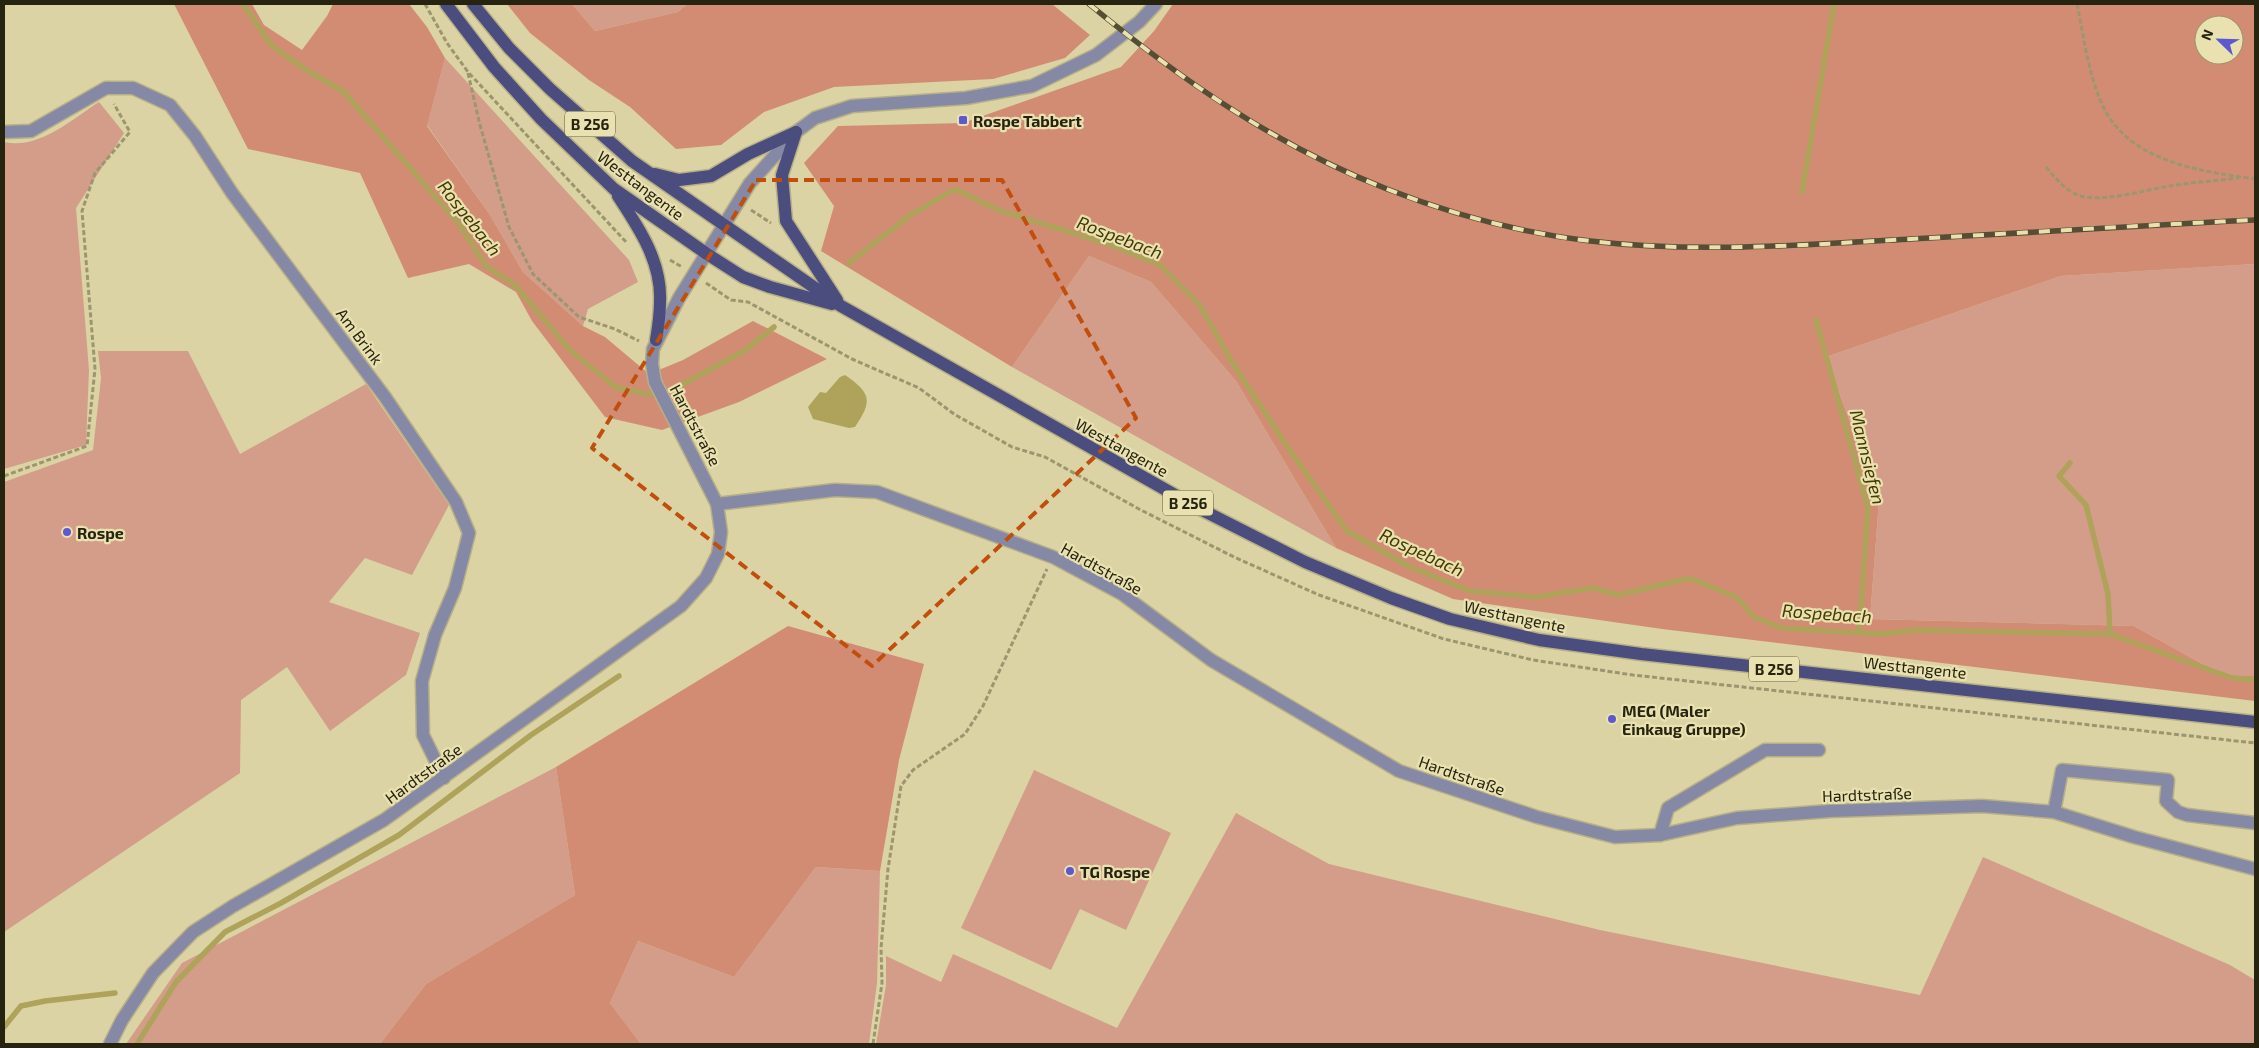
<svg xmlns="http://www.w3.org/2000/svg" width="2259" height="1048" viewBox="0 0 2259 1048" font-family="'Exo 2',sans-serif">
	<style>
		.green { fill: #d39d8a }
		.forest { fill: #d38c74; fill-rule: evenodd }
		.water { fill: #afa35b }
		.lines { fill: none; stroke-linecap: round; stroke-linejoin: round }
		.stream { stroke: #afa35b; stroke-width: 5.5 }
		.minor-casing { stroke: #b7b086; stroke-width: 15 }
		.major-casing { stroke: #b7b086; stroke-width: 15 }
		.path { stroke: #9c9670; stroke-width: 3; stroke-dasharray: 5 2.5; stroke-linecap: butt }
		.minor { stroke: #8689a6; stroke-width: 12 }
		.major { stroke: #4a4d7d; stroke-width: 12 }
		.rail-casing { stroke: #534e34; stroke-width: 5.5 }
		.rail { stroke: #e9e1af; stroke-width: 4; stroke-dasharray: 11; stroke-linecap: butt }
		.marked { fill: none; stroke: #c14e0d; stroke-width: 4; stroke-dasharray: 10 6; stroke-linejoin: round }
		.poi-dot { fill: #5c58d0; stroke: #e9e1af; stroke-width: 2 }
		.labels { text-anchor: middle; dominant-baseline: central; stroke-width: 4.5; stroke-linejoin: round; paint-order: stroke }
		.shield { fill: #e9e1af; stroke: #605c40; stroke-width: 1 }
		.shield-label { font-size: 15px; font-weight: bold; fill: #262310 }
		.poi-label { font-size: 16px; font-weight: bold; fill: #262310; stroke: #e9e1af; text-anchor: start }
		.street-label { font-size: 16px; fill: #262310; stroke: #e9e1af }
		.water-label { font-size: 18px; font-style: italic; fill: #433a00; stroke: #e9e1af }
	</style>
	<rect width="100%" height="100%" fill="#dbd3a3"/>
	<g class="green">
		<polygon points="572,4 687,4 678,12 595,31"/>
		<polygon points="445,58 629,260 638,282 588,309 583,326 523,272 490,215 427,125"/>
		<path d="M99,102L124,133L76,208L89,370L86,445L4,469V142C38,150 71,120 99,102Z"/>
		<polygon points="1089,256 1151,282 1236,381 1336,548 1012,367"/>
		<polygon points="2255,264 2255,676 2224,676 2134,626 1870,619 1879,501 1826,357 2061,276"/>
		<polygon points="98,351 188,351 240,454 366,384 449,505 412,575 365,558 329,602 420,633 406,675 330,731 287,667 241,700 240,773 4,932 4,482 93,450 101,378"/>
		<polygon points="556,767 575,895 426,984 380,1044 126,1044 182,963"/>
		<polygon points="1034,770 1171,833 1126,930 1080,909 1051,970 961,928"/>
		<polygon points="1236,813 1329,864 1600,930 1920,995 1983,857 2230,965 2255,980 2255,1044 876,1044 886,985 886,956 941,982 953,954 1117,1028"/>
		<polygon points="816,867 880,871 877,983 869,1044 641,1044 610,1003 638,941 734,977"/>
	</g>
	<g class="forest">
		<polygon points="174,4 252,4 264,25 302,50 327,16 333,4 409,4 427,27 445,58 427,126 490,215 523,272 583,326 605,337 649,374 683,360 753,321 827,359 739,402 662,430 605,417 532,321 516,292 469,264 408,278 360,173 248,149"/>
		<polygon points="507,4 572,4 595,31 678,12 687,4 1052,4 1090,35 1065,58 993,79 834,87 764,112 721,145 676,149 630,107 589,80 530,33"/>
		<path d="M1173,4H2255V264L2061,276L1826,357L1879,501L1870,619L2134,626L2224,676H2255V701L1662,629L1453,599L1336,548L1236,381L1151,282L1089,256L1012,367L821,251L834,206L804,163L838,126L963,123L1121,67L1154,31ZM2204,25H2234V55H2204Z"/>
		<polygon points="788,626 924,664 899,760 880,871 816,867 734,977 638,941 610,1003 641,1044 380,1044 426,984 575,895 556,767"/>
	</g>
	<path class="water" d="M845,375C871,393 873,401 855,427L849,428L813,419L808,407L820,392L826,393L840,377Z"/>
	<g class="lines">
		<g class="stream">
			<polyline points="243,4 272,46 306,70 343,91 459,224 486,266 515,285 569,349 615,387 647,394 674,389 744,351 774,327"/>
			<polyline points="1802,192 1834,4"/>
			<polyline points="849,263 909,216 955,189 998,210 1105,243 1160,265 1199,304 1232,362 1285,443 1347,531 1410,567 1470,591 1536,597 1593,588 1618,595 1690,578 1736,597 1754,617 1782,628 1859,633 1882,634 1916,630 2110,634 2232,678 2255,680"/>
			<polyline points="1816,320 1868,508 1859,633"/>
			<polyline points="2070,463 2059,476 2086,505 2108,594 2110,634"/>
			<polyline points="4,1027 21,1006 45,1001 115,993"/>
			<polyline points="137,1044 176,982 225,932 281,903 399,835 531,735 619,676"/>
		</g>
		<defs>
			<g id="minor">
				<polyline points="4,132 31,131 106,88 133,88 170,105 195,136 232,193 385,397 456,502 469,533 455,588 435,635 422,681 423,735 444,778"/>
				<polyline points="717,504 835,490 877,492 1053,557 1122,594 1211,660 1399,771 1537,817 1615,837 1660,835 1737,818 1830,811 1982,806 2054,812 2134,837 2255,869"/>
				<polyline points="2054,812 2062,770 2168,780 2166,801 2178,812 2187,815 2255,823"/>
				<polyline points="1660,835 1668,808 1765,750 1819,750"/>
				<polyline points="110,1044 122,1020 153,973 193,932 233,906 384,820 681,606 706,578 718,554 721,532 717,504 655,382 652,364 653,349 679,298 750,183 796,132 815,118 852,106 966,98 1032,86 1096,55 1139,22 1156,4"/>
			</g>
			<g id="major">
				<polyline points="446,4 494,67 541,119 614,189 707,254 743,277 770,287 832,304"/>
				<polyline points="473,4 509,48 550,89 632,161 841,306 1198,508 1305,562 1391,598 1450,619 1539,640 1641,654 2255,722"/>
				<polyline points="796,132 782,175 786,221 837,300"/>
				<polyline points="655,174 679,180 711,176 748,154 796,132"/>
				<path d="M618,196C639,228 662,262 660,302C660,315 658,328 656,340"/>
			</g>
		</defs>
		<use href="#minor" class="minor-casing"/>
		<use href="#major" class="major-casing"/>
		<g class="path">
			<polyline points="425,4 447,43 468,72 627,243"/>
			<path d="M2077,4C2084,37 2088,73 2102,104C2128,162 2199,171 2255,179"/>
			<polyline points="468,73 480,125 509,227 533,274 579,317 615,329 639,341"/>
			<path d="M2046,167C2057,180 2068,194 2085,197C2109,201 2145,190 2170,186C2192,182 2216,181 2239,178"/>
			<polyline points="751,210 771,223"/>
			<polyline points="670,260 682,267"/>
			<polyline points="706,283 731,300 748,302 852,359 919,388 954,414 1012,447 1045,457 1139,509 1234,557 1319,595 1444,639 1533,660 1633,675 2255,743"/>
			<polyline points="4,476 87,446 95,369 82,211 95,173 130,132 114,104"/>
			<polyline points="873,1044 882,983 881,948 888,869 901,786 913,770 965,734 983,706 1047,569"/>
		</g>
		<use href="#minor" class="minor"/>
		<use href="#major" class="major"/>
		<defs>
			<path id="rail" d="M1089,4C1180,79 1276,146 1387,189C1451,214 1521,233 1590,241C1702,254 1816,244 1929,238C2037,232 2146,225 2255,220"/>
		</defs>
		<use href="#rail" class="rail-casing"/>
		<use href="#rail" class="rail"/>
	</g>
	<path class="marked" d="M756,180H1002L1136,418L872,666L592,448Z"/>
	<g class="poi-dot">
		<rect x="958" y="115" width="10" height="10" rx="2.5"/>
		<circle cx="67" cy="532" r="5"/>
		<circle cx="1612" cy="719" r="5"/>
		<circle cx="1070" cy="871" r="5"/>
	</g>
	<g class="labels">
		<g class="shield">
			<rect x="565" y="111.5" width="50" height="25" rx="4"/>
			<rect x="1163" y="490.5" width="50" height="25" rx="4"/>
			<rect x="1749" y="656.5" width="50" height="25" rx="4"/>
		</g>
		<g class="shield-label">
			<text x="590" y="124">B 256</text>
			<text x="1188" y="503">B 256</text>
			<text x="1774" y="669">B 256</text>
		</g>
		<g class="poi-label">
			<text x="973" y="120">Rospe Tabbert</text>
			<text x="77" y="532">Rospe</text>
			<text x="1622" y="710">MEG (Maler<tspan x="1622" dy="18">Einkaug Gruppe)</tspan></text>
			<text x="1080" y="871">TG Rospe</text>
		</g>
		<g class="street-label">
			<text transform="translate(641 185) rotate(37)">Westtangente</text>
			<text transform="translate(360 336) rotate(53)">Am Brink</text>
			<text transform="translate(696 425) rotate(62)">Hardtstraße</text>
			<text transform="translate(1122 447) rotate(29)">Westtangente</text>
			<text transform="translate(1102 568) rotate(29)">Hardtstraße</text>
			<text transform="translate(1515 616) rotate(12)">Westtangente</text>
			<text transform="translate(1915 667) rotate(6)">Westtangente</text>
			<text transform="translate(423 773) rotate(-36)">Hardtstraße</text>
			<text transform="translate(1462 775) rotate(19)">Hardtstraße</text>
			<text transform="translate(1867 794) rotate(-2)">Hardtstraße</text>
		</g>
		<g class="water-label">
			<text transform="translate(470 218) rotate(52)">Rospebach</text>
			<text transform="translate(1120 237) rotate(21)">Rospebach</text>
			<text transform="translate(1868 457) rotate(76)">Mannsiefen</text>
			<text transform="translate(1422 552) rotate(25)">Rospebach</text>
			<text transform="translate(1827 613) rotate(4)">Rospebach</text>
		</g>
	</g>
	<rect width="2259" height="1048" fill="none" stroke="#262310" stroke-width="10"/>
	<g transform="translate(2219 40) rotate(293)"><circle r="24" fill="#e9e1af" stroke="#9b956f"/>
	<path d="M0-4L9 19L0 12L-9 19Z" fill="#5c58d0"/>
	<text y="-8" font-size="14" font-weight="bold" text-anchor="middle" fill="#262310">N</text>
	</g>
</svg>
